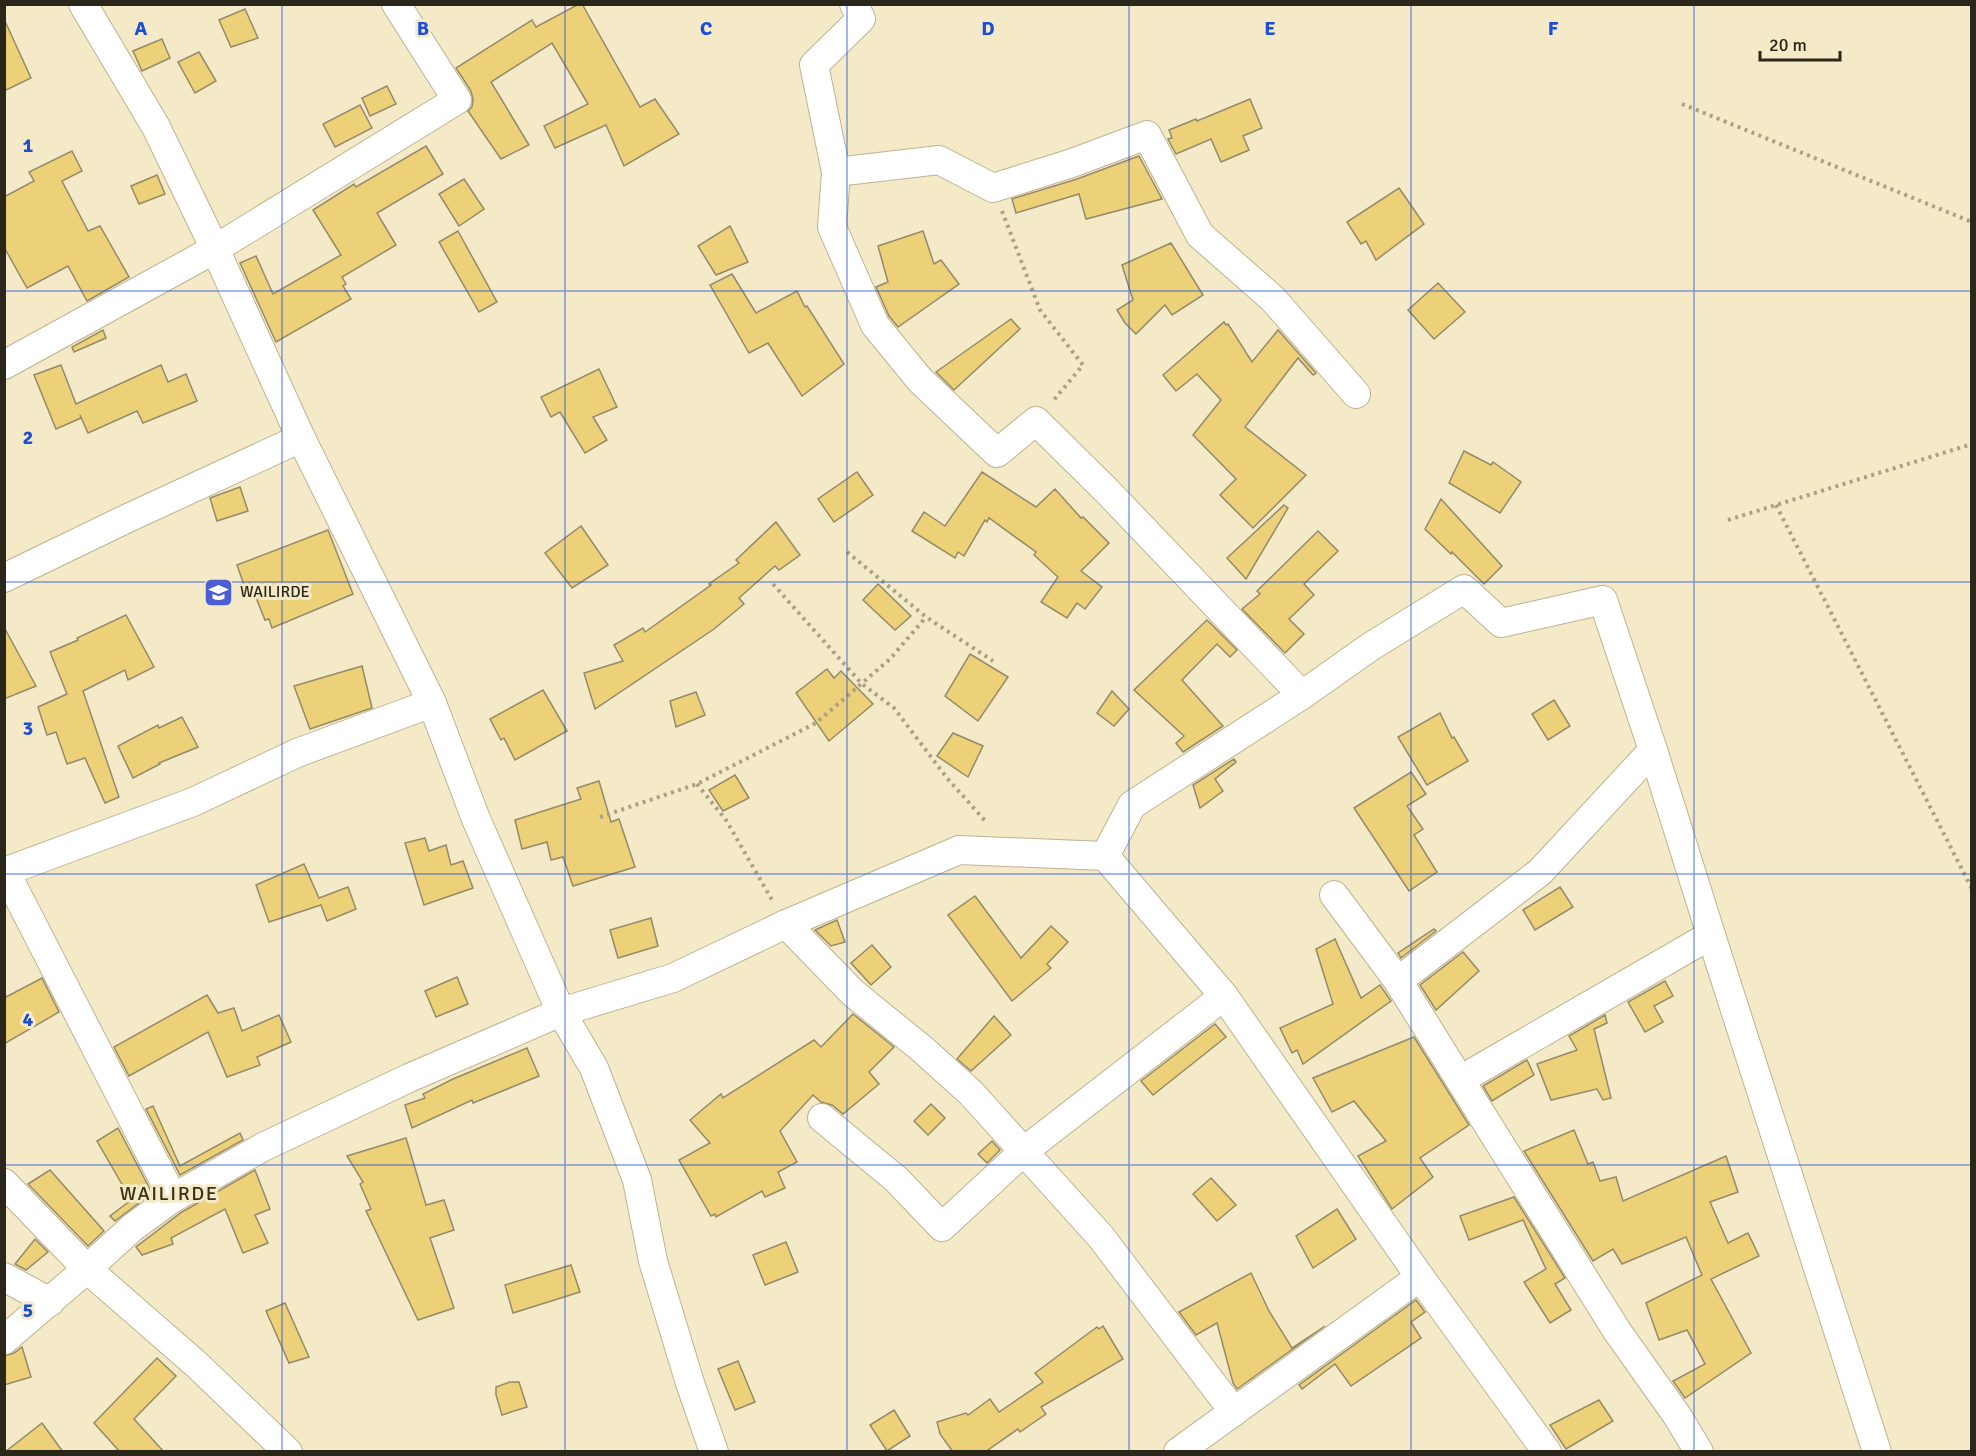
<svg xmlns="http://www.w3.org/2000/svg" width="1976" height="1456" font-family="Signika,sans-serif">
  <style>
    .building { fill: #edd179; stroke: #948a6a; stroke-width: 1.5 }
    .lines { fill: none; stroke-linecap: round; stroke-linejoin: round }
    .minor-casing { stroke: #bdb391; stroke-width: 30 }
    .path { stroke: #a9a086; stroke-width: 4; stroke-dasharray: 3 4.5; stroke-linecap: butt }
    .minor { stroke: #fff; stroke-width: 28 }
    .grid { fill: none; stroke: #1d4ed8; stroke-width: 1.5; stroke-opacity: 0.55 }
    .labels { text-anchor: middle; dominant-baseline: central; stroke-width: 6; stroke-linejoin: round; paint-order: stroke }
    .poi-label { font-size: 16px; fill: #2a2619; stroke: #f5eac7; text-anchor: start }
    .quarter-label { font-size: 20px; letter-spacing: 1.5px; fill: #3a3114; stroke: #f5eac7 }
    .grid-label { font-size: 20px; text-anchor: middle; font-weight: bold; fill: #1d4ed8; stroke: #f5eac7; stroke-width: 6; stroke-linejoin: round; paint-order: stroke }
  </style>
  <rect width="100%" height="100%" fill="#f5eac7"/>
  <g class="building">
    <polygon points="579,4 582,4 640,107 655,99 679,134 624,166 606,125 555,148 544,126 588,104 552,43 491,82 529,145 501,159 468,111 472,107 473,99 471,91 456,68 532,20 536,27"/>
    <polygon points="245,9 258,38 231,47 219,20"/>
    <polygon points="4,19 31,78 4,91"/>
    <polygon points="162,39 170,58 142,71 133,51"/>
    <polygon points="199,52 216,81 195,93 178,62"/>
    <polygon points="387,86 396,104 370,116 362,98"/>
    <polygon points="1250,99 1262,128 1243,136 1249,150 1221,162 1211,139 1176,154 1168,139 1172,138 1169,130 1196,119 1197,121"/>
    <polygon points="360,105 372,128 335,147 323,124"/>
    <polygon points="426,146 443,174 377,213 396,245 342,277 346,284 343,286 351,299 276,342 240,263 256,256 273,294 341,255 313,210 354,184 356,187"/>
    <polygon points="72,151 82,171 62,181 88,231 100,226 129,277 87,301 68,266 27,288 4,247 4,197 34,181 29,172"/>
    <polygon points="1139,156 1162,199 1086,219 1079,194 1016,213 1012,199 1077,179"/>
    <polygon points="157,175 165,194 139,204 131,186"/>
    <polygon points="464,179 484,209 459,226 439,194"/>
    <polygon points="1399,188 1424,224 1376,260 1366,241 1361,244 1347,222"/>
    <polygon points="730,226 748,262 716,275 698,246"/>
    <polygon points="458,231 497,302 479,312 439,242"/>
    <polygon points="923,231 934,264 941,260 959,284 898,327 889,316 876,287 888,282 878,246"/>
    <polygon points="1171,243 1203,295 1172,315 1165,305 1136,334 1125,323 1117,310 1133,300 1122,265"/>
    <polygon points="732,274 756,313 797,291 805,307 807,306 844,364 802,396 768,343 749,353 710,285"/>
    <polygon points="1438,283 1465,312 1434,339 1408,310"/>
    <polygon points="1011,319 1020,329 954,390 936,372"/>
    <polygon points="1224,322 1226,325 1228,324 1252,362 1278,330 1316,373 1313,375 1298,358 1245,427 1306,475 1253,528 1220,495 1236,479 1193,435 1221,400 1197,374 1176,391 1163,375"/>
    <polygon points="103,330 106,338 74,352 72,347"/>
    <polygon points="61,365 76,404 161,365 168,382 186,374 197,401 143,423 137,411 88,433 80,415 81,418 56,429 34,375"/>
    <polygon points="599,369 617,407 593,417 607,440 585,453 560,412 551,417 541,397"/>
    <polygon points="1464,451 1491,465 1493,462 1521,482 1500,513 1449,483"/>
    <polygon points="857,472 873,495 834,522 818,499"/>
    <polygon points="982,472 1036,507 1055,489 1081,518 1083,517 1109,543 1081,571 1102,587 1085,609 1077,603 1067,618 1041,602 1058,577 1034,555 1036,552 989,518 987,522 985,520 964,556 958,552 955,558 912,531 924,512 945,526"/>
    <polygon points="240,487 248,511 217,521 210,498"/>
    <polygon points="1441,499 1502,566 1484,584 1452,552 1451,554 1425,529"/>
    <polygon points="1284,505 1288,508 1246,579 1227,558"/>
    <polygon points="776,522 800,555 779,570 775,566 739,598 744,604 714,629 595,709 584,673 623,661 614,645 643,628 645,632 711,585 709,584 739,563 736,560"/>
    <polygon points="581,526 608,565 572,588 545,553"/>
    <polygon points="328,530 353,594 272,628 269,619 265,620 250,583 244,585 237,565"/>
    <polygon points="1318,531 1338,551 1304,584 1314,595 1289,619 1304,634 1285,653 1242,609 1260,594 1257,591"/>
    <polygon points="878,584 911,616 895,630 863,600"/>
    <polygon points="126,615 154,667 128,680 125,670 83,691 119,797 105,803 85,758 67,764 56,732 47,735 38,707 67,694 50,652 78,640 77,638"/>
    <polygon points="1207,620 1237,650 1230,657 1217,644 1182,680 1223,726 1183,752 1176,743 1184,736 1134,690"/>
    <polygon points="4,627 36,686 4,699"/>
    <polygon points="970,654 1008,677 978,721 945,696"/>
    <polygon points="362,666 372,708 310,729 294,686"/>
    <polygon points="827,669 834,678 841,671 873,704 829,741 796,693"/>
    <polygon points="543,690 567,731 515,760 504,738 501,740 490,719"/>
    <polygon points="1112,691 1129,709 1114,726 1097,713"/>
    <polygon points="696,692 705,715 676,727 670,701"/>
    <polygon points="1554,700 1570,726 1548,740 1532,714"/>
    <polygon points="1440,713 1452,738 1454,737 1468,761 1427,785 1398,737"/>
    <polygon points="182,717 198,747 159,763 160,764 133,778 118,746 158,725 159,728"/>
    <polygon points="953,733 983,746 968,777 937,756"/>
    <polygon points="1234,759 1236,762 1215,779 1223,791 1200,808 1193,785"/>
    <polygon points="1411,772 1426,794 1407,806 1423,829 1414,835 1437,872 1409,891 1354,808"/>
    <polygon points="735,775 749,798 723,811 709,790"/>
    <polygon points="599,781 611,822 619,819 635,867 573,886 563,857 551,860 547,842 522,849 515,820 581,799 577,788"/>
    <polygon points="425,838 429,851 446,845 451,865 463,861 473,888 424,905 405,843"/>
    <polygon points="304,864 319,898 348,887 356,909 327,921 321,905 269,922 256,885"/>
    <polygon points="1560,887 1573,907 1535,930 1523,910"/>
    <polygon points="975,896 1021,958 1051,926 1068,942 1047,964 1051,968 1012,1001 948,915"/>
    <polygon points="651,918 658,946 618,958 610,930"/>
    <polygon points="837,920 845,942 831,946 815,930"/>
    <polygon points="1434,929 1436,931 1401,958 1398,953"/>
    <polygon points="1335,939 1361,998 1380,985 1391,1001 1303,1064 1297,1050 1292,1053 1280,1028 1333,1004 1316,949"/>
    <polygon points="872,945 891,967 871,985 851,963"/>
    <polygon points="1463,952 1479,971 1436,1010 1420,985"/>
    <polygon points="457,977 468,1004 436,1017 425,991"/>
    <polygon points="42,978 59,1012 4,1044 4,998"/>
    <polygon points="1665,981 1673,996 1654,1006 1663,1022 1645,1032 1628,1002"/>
    <polygon points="207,995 218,1013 234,1008 242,1031 279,1015 291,1042 257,1057 260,1065 227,1077 208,1032 129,1076 114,1047"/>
    <polygon points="853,1014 894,1047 869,1072 879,1084 843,1114 832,1105 821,1102 813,1095 780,1131 797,1162 778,1172 785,1188 765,1197 762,1191 716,1217 715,1214 711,1216 679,1160 710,1143 690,1120 721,1094 723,1098 814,1040 821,1047"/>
    <polygon points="1605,1015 1607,1023 1594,1029 1611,1098 1603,1100 1597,1089 1551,1100 1537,1064 1577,1050 1569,1036"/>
    <polygon points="994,1016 1011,1035 971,1071 957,1059"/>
    <polygon points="1215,1024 1226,1037 1153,1095 1141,1081"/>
    <polygon points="1414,1037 1469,1125 1420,1158 1433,1177 1392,1209 1358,1156 1386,1141 1354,1101 1332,1112 1313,1078"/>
    <polygon points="527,1048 539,1076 473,1103 472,1100 412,1128 405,1105 425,1098 423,1094 453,1079"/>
    <polygon points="1527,1060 1534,1075 1492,1101 1483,1086"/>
    <polygon points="931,1104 945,1118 928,1135 914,1121"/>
    <polygon points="153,1106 180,1166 240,1133 243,1140 180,1175 146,1109"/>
    <polygon points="118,1128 152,1193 115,1221 110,1216 131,1200 97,1141"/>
    <polygon points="1574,1130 1588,1164 1593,1162 1600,1181 1616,1177 1623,1201 1726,1156 1738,1192 1710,1202 1728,1243 1748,1233 1759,1256 1711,1279 1751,1353 1685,1398 1673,1381 1705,1364 1687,1330 1659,1340 1646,1303 1702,1275 1686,1237 1622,1264 1613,1249 1593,1261 1524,1151"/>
    <polygon points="406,1138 426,1205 444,1200 454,1230 430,1238 454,1308 418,1320 366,1211 371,1209 360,1184 363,1182 347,1156"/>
    <polygon points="992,1141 1000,1150 987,1163 978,1154"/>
    <polygon points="50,1170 104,1231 88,1246 28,1184"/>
    <polygon points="255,1170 270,1209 255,1215 268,1243 243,1253 225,1209 171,1238 173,1244 142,1255 136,1247 182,1212"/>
    <polygon points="1211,1178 1236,1205 1217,1221 1193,1194"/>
    <polygon points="1514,1197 1565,1278 1555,1284 1571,1310 1550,1323 1524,1282 1546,1269 1523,1220 1469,1240 1460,1216"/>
    <polygon points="1337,1209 1356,1239 1313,1268 1296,1236"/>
    <polygon points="35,1239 48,1252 26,1270 15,1264"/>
    <polygon points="786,1242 798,1272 765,1285 753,1255"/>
    <polygon points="571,1265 580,1292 513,1313 505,1285"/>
    <polygon points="1251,1273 1269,1311 1292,1348 1325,1326 1237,1389 1233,1383 1217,1323 1196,1335 1179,1312"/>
    <polygon points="1416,1300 1425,1312 1411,1322 1421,1338 1351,1386 1335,1364 1302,1389 1299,1385"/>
    <polygon points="285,1303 309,1357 289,1363 266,1311"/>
    <polygon points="1103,1326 1123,1359 1041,1407 1046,1414 1020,1432 1018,1429 985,1452 953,1452 940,1434 937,1422 966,1413 968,1415 990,1399 999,1412 1043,1382 1035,1373 1097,1327 1099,1329"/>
    <polygon points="22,1347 31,1377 4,1385 4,1356 14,1353"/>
    <polygon points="157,1358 176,1376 134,1419 164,1452 120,1452 94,1423"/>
    <polygon points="738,1361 755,1402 735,1410 718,1369"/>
    <polygon points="510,1382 519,1382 527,1407 502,1415 496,1395 496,1387"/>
    <polygon points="1599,1400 1613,1421 1566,1449 1550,1425"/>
    <polygon points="894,1410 910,1436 887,1451 870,1425"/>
    <polygon points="42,1423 63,1452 5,1452"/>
  </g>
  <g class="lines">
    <defs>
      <g id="minor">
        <polyline points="83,4 156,127 215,249 301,438 432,703 476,819 561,1012 594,1068 637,1180 653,1261 690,1383 714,1452"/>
        <polyline points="854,4 861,19 814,65 836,172 939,160 993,188 1072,163 1147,135 1200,235 1273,299 1356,394"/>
        <polyline points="836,172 832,227 875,325 920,380 997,453 1036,421 1107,491 1302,695"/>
        <polyline points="4,365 215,249 457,100 396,4"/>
        <polyline points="4,578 128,518 301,438"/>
        <polyline points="1105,856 1132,805 1302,695 1370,647 1464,589 1501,623 1603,600 1653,750 1711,935 1877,1452"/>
        <polyline points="5,871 173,1198"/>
        <polyline points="4,872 193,802 297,753 432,703"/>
        <polyline points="1334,895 1398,981 1617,1331 1678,1417 1699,1452"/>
        <polyline points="786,924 853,993 921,1048 971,1093 1101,1237 1234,1412"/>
        <polyline points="1398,981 1540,872 1653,750"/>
        <polyline points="1460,1080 1711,935"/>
        <polyline points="822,1118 896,1179 942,1227 1024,1151 1224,996"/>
        <polyline points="4,1183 87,1269 196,1364 288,1452"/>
        <polyline points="4,1277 50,1302"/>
        <polyline points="4,1340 87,1269 133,1227 173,1198 263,1147 409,1078 561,1012 673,978 786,924 959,850 1105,856 1224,996 1420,1277 1547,1452"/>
        <polyline points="1178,1452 1420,1277"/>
      </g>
    </defs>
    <use href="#minor" class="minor-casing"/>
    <g class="path">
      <polyline points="1682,104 1972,222"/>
      <polyline points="1002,211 1040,310 1083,365 1052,402"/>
      <polyline points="1776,505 1972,889"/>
      <polyline points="1728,520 1972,444"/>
      <polyline points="847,552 926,617 993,661"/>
      <polyline points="773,584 862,684 894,708 947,778 987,823"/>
      <polyline points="697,784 726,820 772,900"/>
      <polyline points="600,817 697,784 816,723 890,659 926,617"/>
    </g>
    <use href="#minor" class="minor"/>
  </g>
  <path class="grid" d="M282,4V1452M565,4V1452M847,4V1452M1129,4V1452M1411,4V1452M1694,4V1452M4,291H1972M4,582H1972M4,874H1972M4,1165H1972"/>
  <defs>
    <symbol id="school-square" viewBox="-11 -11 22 22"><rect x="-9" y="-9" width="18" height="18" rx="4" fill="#4d5ed4" stroke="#f5eac7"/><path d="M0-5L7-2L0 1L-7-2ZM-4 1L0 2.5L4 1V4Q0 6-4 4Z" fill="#fff"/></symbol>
  </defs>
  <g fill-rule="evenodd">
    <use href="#school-square" x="202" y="576" width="33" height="33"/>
  </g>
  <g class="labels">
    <g class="poi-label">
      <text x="240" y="592">WAILIRDE</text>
    </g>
    <g class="quarter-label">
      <text x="169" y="1193">WAILIRDE</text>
    </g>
  </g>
  <g class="grid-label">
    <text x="141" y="35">A</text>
    <text x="423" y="35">B</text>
    <text x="706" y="35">C</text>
    <text x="988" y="35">D</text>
    <text x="1270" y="35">E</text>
    <text x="1553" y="35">F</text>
    <text x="28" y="152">1</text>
    <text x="28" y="444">2</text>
    <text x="28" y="735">3</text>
    <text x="28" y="1026">4</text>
    <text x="28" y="1317">5</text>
  </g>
  <rect width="1976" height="1456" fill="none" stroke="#2a2619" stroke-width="12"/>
  <path d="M1760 51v9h80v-9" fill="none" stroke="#2a2619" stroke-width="3"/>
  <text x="1769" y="51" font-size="18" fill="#2a2619" stroke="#f5eac7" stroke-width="4.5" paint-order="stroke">20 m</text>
</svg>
